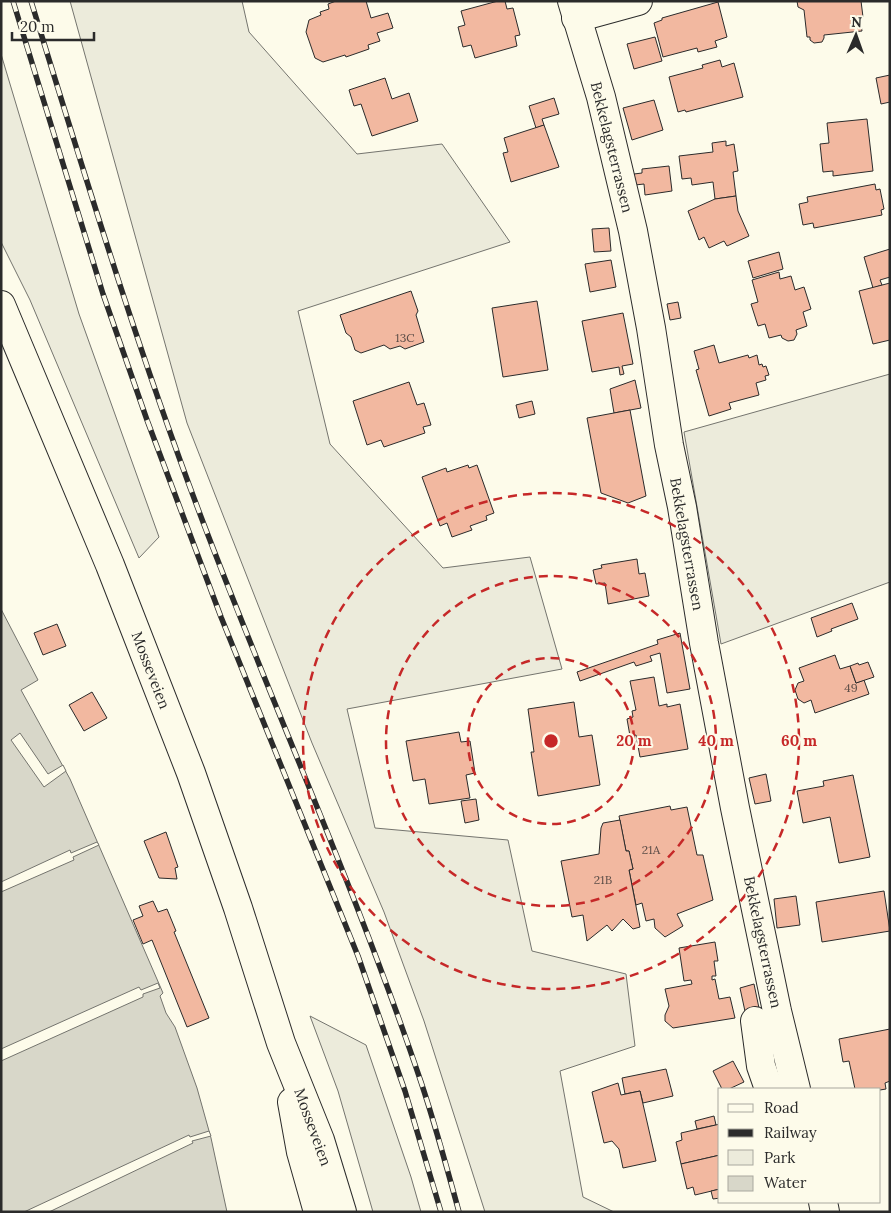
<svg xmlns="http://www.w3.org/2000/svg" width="891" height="1213" font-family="Lora,serif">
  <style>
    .green { fill: #ecebdb; stroke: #74746e }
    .water { fill: #d8d7c9; stroke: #74746e }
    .pier { fill: #fdfbea; stroke: #74746e }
    .building { fill: #f2b8a0; stroke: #2b2b2b }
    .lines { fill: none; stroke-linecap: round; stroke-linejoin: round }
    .minor-casing { stroke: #2b2b2b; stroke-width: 30 }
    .highway-casing { stroke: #2b2b2b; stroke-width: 30 }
    .minor { stroke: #fdfbea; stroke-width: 28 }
    .highway { stroke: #fdfbea; stroke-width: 28 }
    .rail-casing { stroke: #2b2b2b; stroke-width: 5.5 }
    .rail { stroke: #fdfbea; stroke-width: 4; stroke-dasharray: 11; stroke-linecap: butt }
    .ring { fill: none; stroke: #c62828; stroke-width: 2.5; stroke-dasharray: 9 6 }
    .labels { text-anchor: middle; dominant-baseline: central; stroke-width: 4; stroke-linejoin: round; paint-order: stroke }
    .number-label { font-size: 12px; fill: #5d4e48 }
    .street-label { font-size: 15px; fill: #2b2b2b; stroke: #fdfbea }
    .centre { fill: #c62828; stroke: #fdfbea; stroke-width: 2.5 }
    .ring-label { font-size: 15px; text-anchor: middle; font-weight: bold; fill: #c62828; stroke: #fdfbea; stroke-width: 4; stroke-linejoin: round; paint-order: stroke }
  </style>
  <rect width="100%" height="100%" fill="#fdfbea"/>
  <g class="green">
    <polygon points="70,1 242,1 249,32 357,154 442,144 510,242 298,311 330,444 443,568 530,557 562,669 347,709 375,828 508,840 532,951 626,974 635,1046 560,1071 583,1197 614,1212 485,1212 424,1021 384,912 312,743 187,423"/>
    <polygon points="1,54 79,314 159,537 139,558 30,300 1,242"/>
    <polygon points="890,374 890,582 721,644 684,432"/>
    <polygon points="310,1016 366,1045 411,1177 421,1212 373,1212 338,1091"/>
  </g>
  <polygon class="water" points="1,609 38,680 21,690 70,779 163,993 160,996 166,1013 175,1027 197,1088 211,1138 227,1212 1,1212"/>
  <g class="pier">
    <polygon points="20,733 48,774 63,765 66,771 44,787 11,740"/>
    <polygon points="97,842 99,845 73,857 74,860 1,892 1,882 70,850 71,853"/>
    <polygon points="158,983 160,988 143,994 143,997 1,1061 1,1049 139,987 141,990"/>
    <polygon points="209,1131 211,1136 192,1141 193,1143 49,1212 24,1212 189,1135 190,1137"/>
  </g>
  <g class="building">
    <polygon points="336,1 366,1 371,18 388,13 393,28 377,33 380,41 368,45 369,49 346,57 345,55 323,62 315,58 306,32 309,20 321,15 320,12 329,9 328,4"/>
    <polygon points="498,1 505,1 507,9 513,8 520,35 515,36 517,46 475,58 471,45 463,47 458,27 465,25 461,11"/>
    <polygon points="797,1 861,1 863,17 860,18 862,31 824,35 824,38 822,42 814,43 810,40 810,37 807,37 804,10 798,7"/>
    <polygon points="718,2 727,37 715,41 717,47 698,52 697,48 663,57 654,23 662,20 662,18"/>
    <polygon points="655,37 662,61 634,69 627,44"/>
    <polygon points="720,60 722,67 734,63 743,97 686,112 685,110 678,112 669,77 703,68 702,65"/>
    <polygon points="890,75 890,102 881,104 876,78"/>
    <polygon points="385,78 392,99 409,93 418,121 372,136 361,104 354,106 349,90"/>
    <polygon points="554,98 559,114 542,119 544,125 536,128 529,106"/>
    <polygon points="654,100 663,130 632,140 623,108"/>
    <polygon points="867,119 873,171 833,176 833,171 823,172 820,144 829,143 827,123"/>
    <polygon points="544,125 559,167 511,182 503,153 508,152 504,138"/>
    <polygon points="726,141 726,146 734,144 738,171 733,172 736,196 715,199 713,182 692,185 691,178 682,179 679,156 713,152 712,143"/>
    <polygon points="669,166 672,191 645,195 644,184 635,185 634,174 642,173 642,169"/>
    <polygon points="875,184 876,190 880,189 884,209 881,210 882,215 814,228 813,223 803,225 799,204 808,202 807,197"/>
    <polygon points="736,196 738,211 749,236 727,246 724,241 709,248 704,237 699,240 688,211 715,199"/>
    <polygon points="609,228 611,251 594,252 592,229"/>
    <polygon points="890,249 890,277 880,280 882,285 873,288 864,257"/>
    <polygon points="779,252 783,269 753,278 748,261"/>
    <polygon points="611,260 616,287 590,292 585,264"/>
    <polygon points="779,272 780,279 791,276 795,290 804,287 811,309 803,312 807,326 796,330 797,334 794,340 788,341 782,338 781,335 769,338 765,324 758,326 751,304 758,302 752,280"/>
    <polygon points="890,283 890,340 873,344 859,291"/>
    <polygon points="411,291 418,311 416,315 424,342 405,349 400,346 390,349 384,345 361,353 355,350 351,337 346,333 340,315"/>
    <polygon points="537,301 548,370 503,377 492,308"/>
    <polygon points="678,302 681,318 670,320 667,304"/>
    <polygon points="623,313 633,364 622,366 624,374 620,375 619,367 592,372 582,321"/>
    <polygon points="714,345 719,363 748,355 749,358 757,355 759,365 762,364 763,367 766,366 769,375 765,376 766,380 756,383 759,395 729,403 731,409 709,416 696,370 699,369 694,351"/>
    <polygon points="635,380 641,408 614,413 610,389"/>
    <polygon points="409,382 417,405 424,403 431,425 423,427 425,433 384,447 381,440 367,445 353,401"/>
    <polygon points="532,401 535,414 519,418 516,405"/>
    <polygon points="630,410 646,496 628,503 601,493 587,418"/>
    <polygon points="468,465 469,468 477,465 494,513 486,516 487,520 470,526 472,530 452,537 447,523 440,526 422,477 446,468 447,472"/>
    <polygon points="637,559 639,574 645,573 649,596 608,604 605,583 596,584 593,570 602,568 601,565"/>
    <polygon points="852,603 858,619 831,629 832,631 817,637 811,618"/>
    <polygon points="57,624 66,646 43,655 34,633"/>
    <polygon points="680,633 690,689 667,693 660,653 650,656 652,661 636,666 634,662 580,681 577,672 658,644 657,640"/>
    <polygon points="835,655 840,669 850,666 856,683 864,680 869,694 815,713 811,700 804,703 798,699 795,690 798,683 804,681 799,668"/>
    <polygon points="868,662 874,677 856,683 850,666 858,663 859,665"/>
    <polygon points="654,677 659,706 667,704 667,707 680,704 688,749 640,757 636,735 630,736 627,719 633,717 632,711 636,710 630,681"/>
    <polygon points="92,692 107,718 84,731 69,705"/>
    <polygon points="574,702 579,737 592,735 600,785 538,796 531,752 534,752 528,709"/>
    <polygon points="459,732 461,742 470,741 475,773 466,775 470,798 429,804 425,779 413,781 406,741"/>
    <polygon points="766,774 771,801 755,804 749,778"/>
    <polygon points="853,775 870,857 839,863 830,817 803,823 797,791 824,786 823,781"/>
    <polygon points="476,799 479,820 465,823 461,801"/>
    <polygon points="670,806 671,810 687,807 697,855 703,855 713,900 677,914 683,926 665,937 655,928 654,919 646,921 642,903 636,905 629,870 633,869 629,851 626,851 619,816"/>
    <polygon points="620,820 626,851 629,851 633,869 629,870 640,927 633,929 623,919 612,931 607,925 587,941 583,915 572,917 561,861 599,854 601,828 603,823"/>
    <polygon points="166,832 178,867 175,868 177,879 159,878 144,841"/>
    <polygon points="884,891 890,931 822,942 816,902"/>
    <polygon points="796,896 800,925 777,928 774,899"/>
    <polygon points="153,901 158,912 167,909 176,931 174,932 209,1018 187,1027 152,940 143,944 133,920 143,916 139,906"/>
    <polygon points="715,942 718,961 714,961 716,976 712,976 712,980 715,979 719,999 730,997 735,1018 673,1028 665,1021 665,1015 669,1006 665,989 692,984 691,980 684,981 679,948"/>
    <polygon points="754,984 760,1013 746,1016 740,988"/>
    <polygon points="890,1029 890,1081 885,1083 886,1089 880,1090 855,1089 849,1061 843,1062 839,1039"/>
    <polygon points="733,1061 744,1082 729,1089 722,1089 713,1071"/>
    <polygon points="666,1069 673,1096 643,1103 640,1091 625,1094 622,1078"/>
    <polygon points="618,1083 621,1095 640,1091 656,1161 623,1168 619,1149 612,1141 604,1143 592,1092"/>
    <polygon points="714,1116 716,1125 697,1129 695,1121"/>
    <polygon points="720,1124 720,1155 681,1164 676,1142 682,1140 681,1133"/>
    <polygon points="720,1155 720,1189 695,1195 693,1187 687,1189 681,1164"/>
    <polygon points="720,1189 720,1198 713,1199 711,1191"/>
  </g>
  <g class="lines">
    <defs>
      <g id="minor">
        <polyline points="572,1 601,97 633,231 651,328 669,445 682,507 704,643 735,808 777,1011 796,1089"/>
        <polyline points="576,18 638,1"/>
        <polyline points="755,1021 761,1066 769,1089"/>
        <polyline points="823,1202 825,1212"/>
      </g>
      <g id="highway">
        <polyline points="1,305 110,565 191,773 238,908 281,1043 320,1140 342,1212"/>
        <polyline points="292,1102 301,1152 318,1212"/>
      </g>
    </defs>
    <use href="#minor" class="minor-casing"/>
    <use href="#highway" class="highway-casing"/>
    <use href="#minor" class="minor"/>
    <use href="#highway" class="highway"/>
    <defs>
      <g id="rail">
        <polyline points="13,1 103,294 147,420 221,617 358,956 405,1091 441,1212"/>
        <path d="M31,1C85,176 138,351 203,522C274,709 357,892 421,1082C435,1124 447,1168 459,1212"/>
      </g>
    </defs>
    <use href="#rail" class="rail-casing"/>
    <use href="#rail" class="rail"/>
  </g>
  <g class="ring">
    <circle cx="551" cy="741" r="83"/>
    <circle cx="551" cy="741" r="165"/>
    <circle cx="551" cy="741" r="248"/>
  </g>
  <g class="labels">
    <g class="number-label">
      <text x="405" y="337">13C</text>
      <text x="851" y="687">49</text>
      <text x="651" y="849">21A</text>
      <text x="603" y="879">21B</text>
    </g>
    <g class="street-label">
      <text transform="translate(612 147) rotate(76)">Bekkelagsterrassen</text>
      <text transform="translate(687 544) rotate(80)">Bekkelagsterrassen</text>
      <text transform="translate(151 670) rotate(69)">Mosseveien</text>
      <text transform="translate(763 942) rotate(78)">Bekkelagsterrassen</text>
      <text transform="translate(313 1127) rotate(70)">Mosseveien</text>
    </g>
  </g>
  <circle cx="551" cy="741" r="8" class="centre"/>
  <g class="ring-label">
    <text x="634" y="746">20 m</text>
    <text x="716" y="746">40 m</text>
    <text x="799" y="746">60 m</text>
  </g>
  <rect width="891" height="1213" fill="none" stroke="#2b2b2b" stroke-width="5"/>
  <rect x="718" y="1088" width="162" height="115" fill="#fdfbea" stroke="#a9a89e"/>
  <rect x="728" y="1104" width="25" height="8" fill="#fdfbea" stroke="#a9a89e"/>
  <text x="764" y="1113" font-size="15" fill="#2b2b2b">Road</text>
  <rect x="728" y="1129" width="25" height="8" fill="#2b2b2b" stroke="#a9a89e"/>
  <text x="764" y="1138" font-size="15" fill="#2b2b2b">Railway</text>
  <rect x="728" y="1150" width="25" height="15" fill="#ecebdb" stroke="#a9a89e"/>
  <text x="764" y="1163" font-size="15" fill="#2b2b2b">Park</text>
  <rect x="728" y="1176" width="25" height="15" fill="#d8d7c9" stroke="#a9a89e"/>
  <text x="764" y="1188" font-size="15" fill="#2b2b2b">Water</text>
  <g transform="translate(856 35) rotate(2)" stroke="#fdfbea" stroke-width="4" paint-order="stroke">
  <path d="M0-4L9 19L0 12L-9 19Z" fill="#2b2b2b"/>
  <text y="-8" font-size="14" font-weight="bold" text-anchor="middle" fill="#2b2b2b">N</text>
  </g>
  <path d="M12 32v8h82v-8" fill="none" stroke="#2b2b2b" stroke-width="2.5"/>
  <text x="20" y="32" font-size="15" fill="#2b2b2b" stroke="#fdfbea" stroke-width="4" paint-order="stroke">20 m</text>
</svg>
